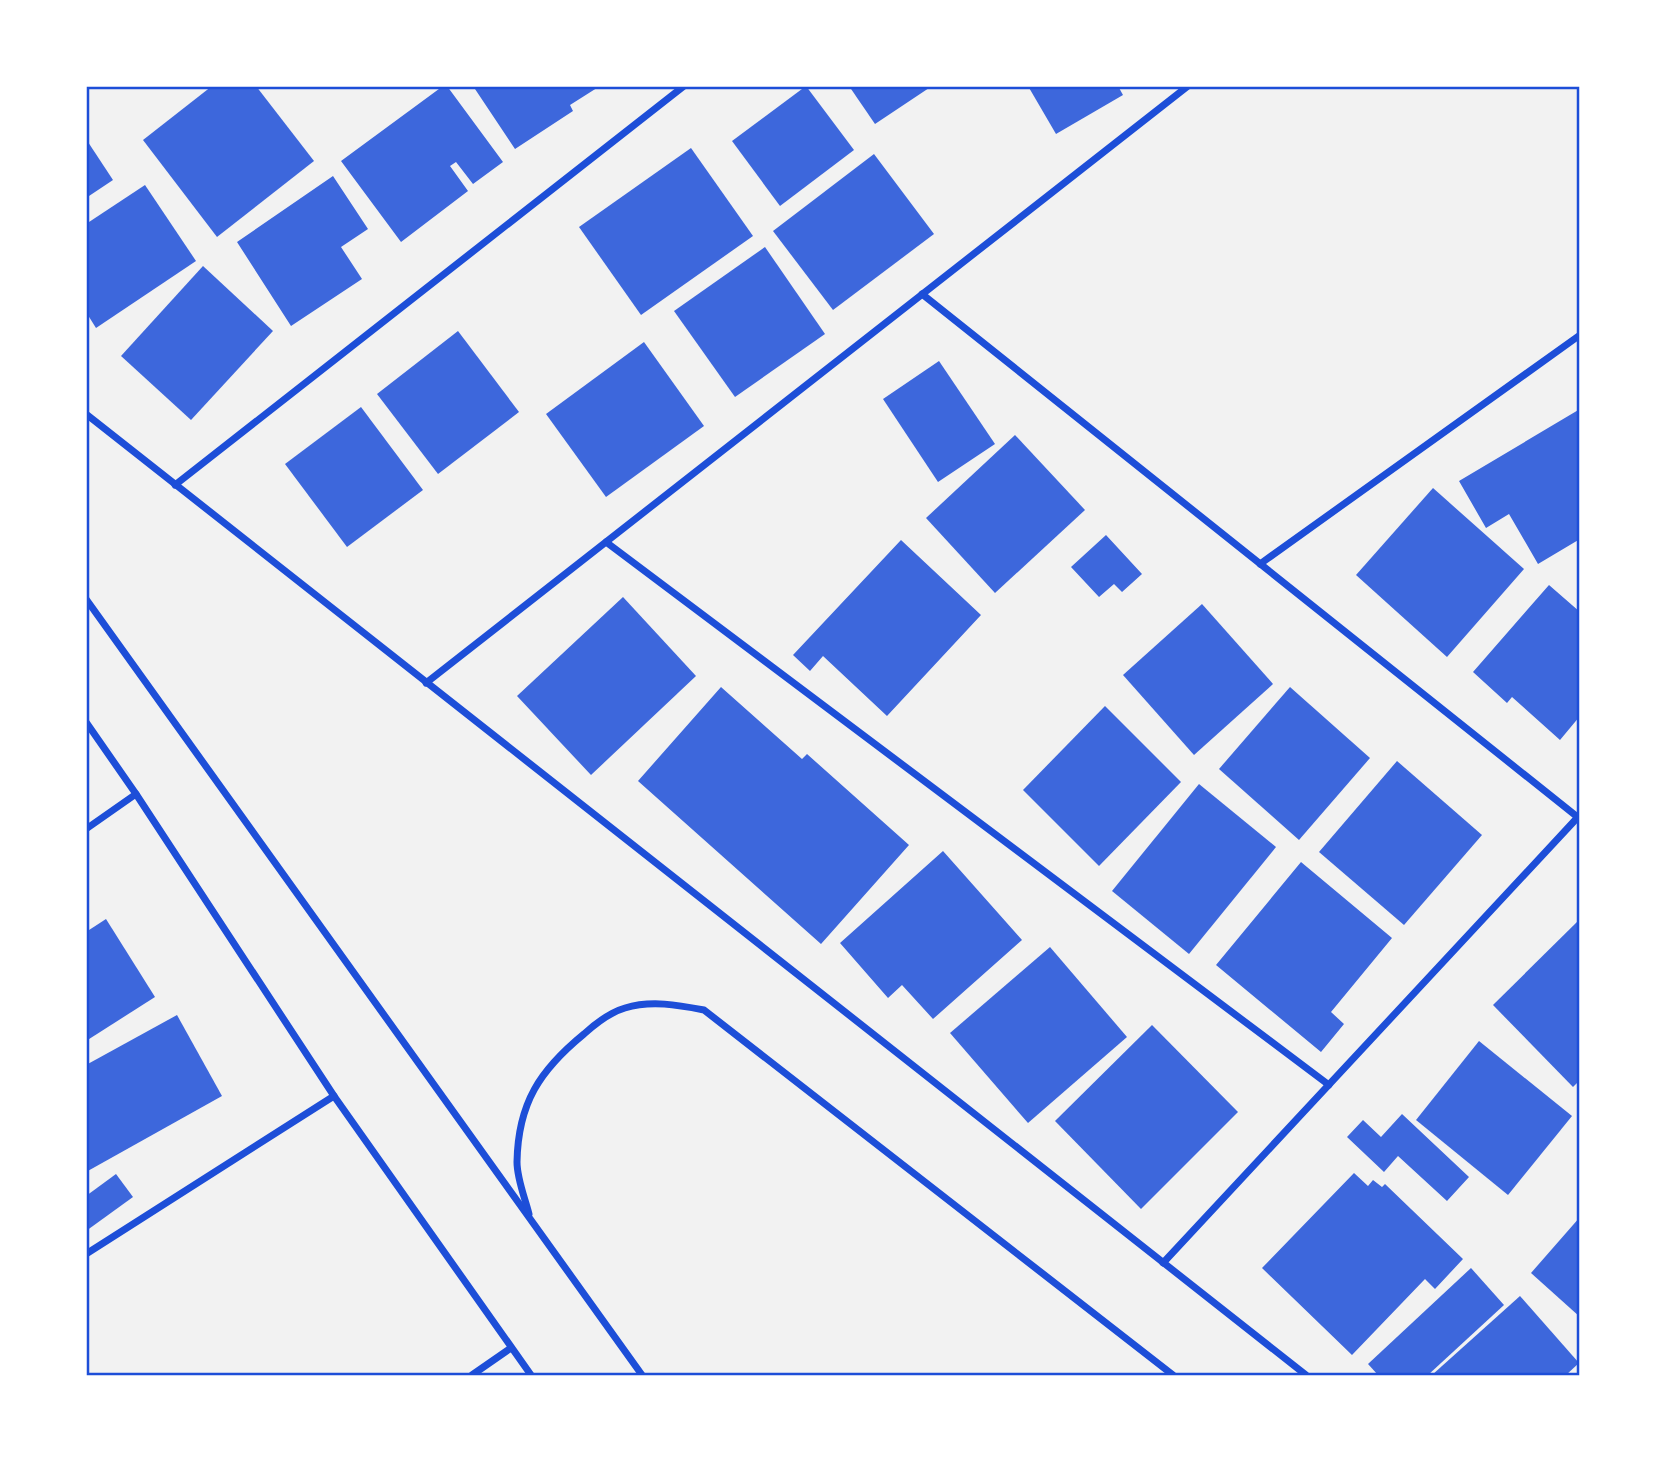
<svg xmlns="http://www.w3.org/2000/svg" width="1666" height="1461" font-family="'Playfair Display',serif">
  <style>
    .building { fill: #3d67dc }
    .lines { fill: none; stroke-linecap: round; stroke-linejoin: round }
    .minor { stroke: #1d4ed8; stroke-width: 7 }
    .neatline { fill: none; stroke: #1d4ed8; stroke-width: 2.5 }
  </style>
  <rect width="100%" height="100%" fill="#f2f2f2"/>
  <g class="building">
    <polygon points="212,86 256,86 314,161 217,237 143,140"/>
    <polygon points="443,86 447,86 503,162 473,184 456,162 450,166 468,191 401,242 341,161"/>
    <polygon points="473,86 600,86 570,105 573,111 515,149"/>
    <polygon points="806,86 854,150 780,206 732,141"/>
    <polygon points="849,86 932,86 875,124"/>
    <polygon points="1028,86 1118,86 1123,95 1056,134"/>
    <polygon points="86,139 113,180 86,198"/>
    <polygon points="691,148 753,236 641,315 579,227"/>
    <polygon points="874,154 934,234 833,310 773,231"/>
    <polygon points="333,176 368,229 341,247 362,279 291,326 237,242"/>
    <polygon points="145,185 196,261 96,328 86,312 86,224"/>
    <polygon points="765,247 825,334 735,397 674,311"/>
    <polygon points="203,266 273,331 191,420 121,356"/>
    <polygon points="458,331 519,412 438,474 377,394"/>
    <polygon points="644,342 704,426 606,497 546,414"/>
    <polygon points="939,361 995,444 938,482 883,399"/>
    <polygon points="361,407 423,490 347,547 285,464"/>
    <polygon points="1580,409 1580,539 1538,564 1509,514 1486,528 1459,481"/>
    <polygon points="1015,435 1085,510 995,593 926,518"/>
    <polygon points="1433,488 1524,569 1447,657 1356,575"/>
    <polygon points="1106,535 1142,574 1122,592 1114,584 1099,597 1071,567"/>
    <polygon points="901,540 981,615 887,716 823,656 810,671 793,655"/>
    <polygon points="1549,585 1580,612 1580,716 1560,740 1512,697 1507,703 1473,672"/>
    <polygon points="623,597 696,676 591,775 517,696"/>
    <polygon points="1202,604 1273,684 1194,755 1123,675"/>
    <polygon points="721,687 802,759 807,754 909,845 821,944 638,781"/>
    <polygon points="1290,687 1370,758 1299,840 1219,769"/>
    <polygon points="1105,706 1181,782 1099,866 1023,790"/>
    <polygon points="1397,761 1482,835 1404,925 1319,852"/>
    <polygon points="1199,784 1276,847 1189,954 1112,891"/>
    <polygon points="943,851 1022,940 933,1019 902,985 888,998 840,943"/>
    <polygon points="1301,862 1392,938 1331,1012 1344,1024 1321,1052 1216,965"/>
    <polygon points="106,919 155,997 86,1041 86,932"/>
    <polygon points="1580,919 1580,1080 1573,1087 1493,1005"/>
    <polygon points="1050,947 1127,1037 1028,1123 950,1033"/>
    <polygon points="177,1015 222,1096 86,1172 86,1065"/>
    <polygon points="1152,1025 1238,1112 1141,1209 1055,1121"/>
    <polygon points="1479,1041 1572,1116 1508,1195 1416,1120"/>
    <polygon points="1402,1114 1469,1177 1447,1201 1398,1156 1384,1172 1347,1137 1363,1120 1381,1137"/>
    <polygon points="1354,1173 1368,1186 1373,1180 1382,1187 1385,1184 1463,1259 1435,1289 1425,1279 1352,1355 1262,1268"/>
    <polygon points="116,1174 133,1197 86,1231 86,1196"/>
    <polygon points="1580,1217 1580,1317 1531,1273"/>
    <polygon points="1471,1268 1504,1305 1428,1375 1378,1375 1368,1364"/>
    <polygon points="1520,1296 1579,1363 1566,1375 1432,1375"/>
  </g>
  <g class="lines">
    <g class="minor">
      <polyline points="922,294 1580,819"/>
      <polyline points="86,414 1306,1375"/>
      <polyline points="175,485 684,86"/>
      <polyline points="606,542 1329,1085"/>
      <polyline points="1260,564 1580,335"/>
      <polyline points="86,599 642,1375"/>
      <polyline points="426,683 1188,86"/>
      <polyline points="86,722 136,794 334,1096 531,1375"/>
      <polyline points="86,829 136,794"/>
      <path d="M529,1214C525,1198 517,1179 517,1162C518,1103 540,1070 584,1034C595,1024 611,1012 625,1008C651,1000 678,1005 704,1010L1173,1375"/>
      <polyline points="86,1254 334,1096"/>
      <polyline points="1163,1263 1578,817"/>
      <polyline points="472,1375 511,1348"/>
    </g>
  </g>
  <rect width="1666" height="1461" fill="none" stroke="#ffffff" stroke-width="175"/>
  <rect x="88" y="88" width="1490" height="1286" class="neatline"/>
</svg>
